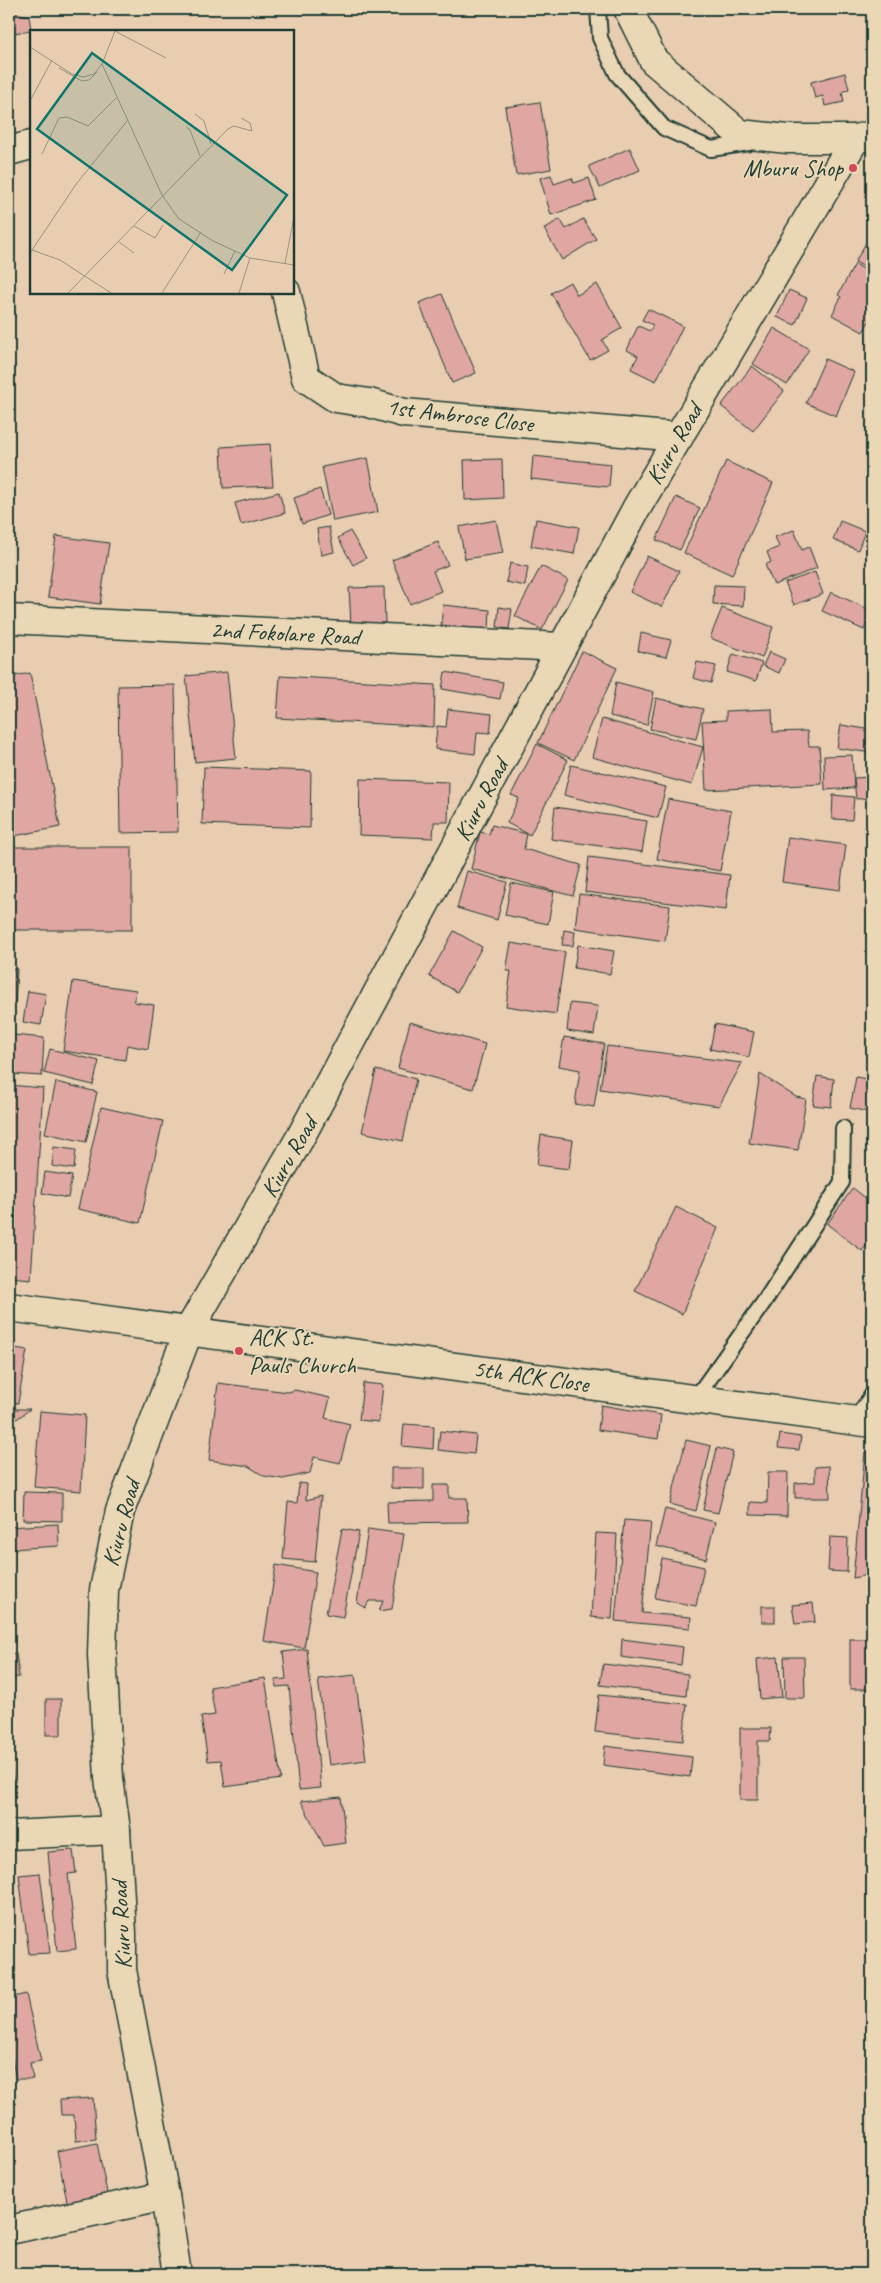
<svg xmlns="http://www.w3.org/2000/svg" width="881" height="2283" font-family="Caveat,sans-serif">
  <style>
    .building { fill: #e0a6a2; stroke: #1f3d34 }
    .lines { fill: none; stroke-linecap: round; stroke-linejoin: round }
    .service-casing { stroke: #1f3d34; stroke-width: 18 }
    .minor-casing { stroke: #1f3d34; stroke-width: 31 }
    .tertiary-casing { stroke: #1f3d34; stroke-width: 31 }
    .secondary-casing { stroke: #1f3d34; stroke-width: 31 }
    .service { stroke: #ead7b5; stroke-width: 14 }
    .minor { stroke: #ead7b5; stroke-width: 28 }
    .tertiary { stroke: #ead7b5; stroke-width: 28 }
    .secondary { stroke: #ead7b5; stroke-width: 28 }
    .poi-dot { fill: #d1495b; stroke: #ead7b5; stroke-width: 2 }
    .labels { text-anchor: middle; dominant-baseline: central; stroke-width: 4; stroke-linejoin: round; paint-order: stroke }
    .poi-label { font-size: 24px; fill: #1f3d34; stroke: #ead7b5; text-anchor: end }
    .street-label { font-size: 24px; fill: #1f3d34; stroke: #ead7b5 }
    .inset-road { fill: none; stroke: #98937f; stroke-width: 1 }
    .view { fill: #0f766e; fill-opacity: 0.15; stroke: #0f766e; stroke-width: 2.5 }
    .inset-edge { fill: none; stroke: #1f3d34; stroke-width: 2.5 }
  </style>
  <rect width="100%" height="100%" fill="#e8cdb1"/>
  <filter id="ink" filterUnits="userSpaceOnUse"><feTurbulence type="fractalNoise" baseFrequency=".02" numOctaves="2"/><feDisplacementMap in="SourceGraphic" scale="10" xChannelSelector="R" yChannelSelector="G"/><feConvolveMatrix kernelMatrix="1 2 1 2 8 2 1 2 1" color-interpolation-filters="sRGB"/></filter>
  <g filter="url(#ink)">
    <g class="building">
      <polygon points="9,12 29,16 31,30 9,34"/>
      <polygon points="845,73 849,89 842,92 844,102 825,106 823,96 815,98 811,82"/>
      <polygon points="540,102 551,169 516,175 505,107"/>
      <polygon points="630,148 640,170 600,188 589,166"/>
      <polygon points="551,175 554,184 572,178 574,183 589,178 596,200 551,215 540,178"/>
      <polygon points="560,219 566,229 583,219 596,239 562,260 544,229"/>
      <polygon points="871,234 872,235 872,271 855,262"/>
      <polygon points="855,264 872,274 872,316 863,332 832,315 841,297 838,295"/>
      <polygon points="570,282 577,295 597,284 622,328 602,340 608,350 590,360 551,293"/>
      <polygon points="789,290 807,298 795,325 777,317"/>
      <polygon points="442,294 476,373 452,383 419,303"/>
      <polygon points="648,309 683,326 656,381 631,369 638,356 627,350 638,326 650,331 653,325 642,320"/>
      <polygon points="774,328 809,349 787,385 753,364"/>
      <polygon points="825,359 854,372 836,416 806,403"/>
      <polygon points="752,366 784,391 753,431 721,406"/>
      <polygon points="270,444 273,486 223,488 221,447"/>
      <polygon points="533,456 611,464 609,487 531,479"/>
      <polygon points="368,458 378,512 333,521 322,467"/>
      <polygon points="502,459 503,498 465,500 464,460"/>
      <polygon points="726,461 773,483 732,575 684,553"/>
      <polygon points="320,489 328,515 302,524 294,498"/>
      <polygon points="279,492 285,513 241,525 235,503"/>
      <polygon points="676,497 700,508 680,550 656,540"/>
      <polygon points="536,519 579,527 574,554 531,546"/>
      <polygon points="496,520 503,553 465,559 459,527"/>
      <polygon points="840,521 865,531 858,550 833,540"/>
      <polygon points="329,527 334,552 321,555 317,529"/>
      <polygon points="794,530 802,550 809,547 817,568 774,585 765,565 771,562 767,552 779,547 775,537"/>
      <polygon points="350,531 366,558 353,565 338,538"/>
      <polygon points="56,536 109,543 100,604 48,597"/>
      <polygon points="438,542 448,565 433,571 441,591 410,604 392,560"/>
      <polygon points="647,556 679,571 662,607 630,592"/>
      <polygon points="510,563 528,567 525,586 506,582"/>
      <polygon points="541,566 568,580 542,630 515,616"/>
      <polygon points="815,572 823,594 794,605 785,583"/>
      <polygon points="714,585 744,586 743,606 713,604"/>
      <polygon points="384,587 385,623 351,625 349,588"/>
      <polygon points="831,592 872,611 864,630 822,611"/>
      <polygon points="443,605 490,610 489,630 441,625"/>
      <polygon points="499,607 512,609 509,629 497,627"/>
      <polygon points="722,608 773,627 762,658 710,638"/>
      <polygon points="641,633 671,640 666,657 638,651"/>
      <polygon points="582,651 617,668 574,760 538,743"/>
      <polygon points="769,652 785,659 779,673 763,666"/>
      <polygon points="733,654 762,663 756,681 727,672"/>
      <polygon points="697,662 716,666 711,683 693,678"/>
      <polygon points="227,672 236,758 195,762 186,676"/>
      <polygon points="445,672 503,682 500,699 442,689"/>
      <polygon points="30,673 60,827 9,837 9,677"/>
      <polygon points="280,676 435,685 434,727 277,718"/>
      <polygon points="616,682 654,692 647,725 610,716"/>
      <polygon points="175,685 178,832 120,833 118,686"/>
      <polygon points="656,698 703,709 696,739 650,729"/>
      <polygon points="448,709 492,714 490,733 477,732 475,754 435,749 437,726 446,727"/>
      <polygon points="772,709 773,732 807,731 809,746 819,746 822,784 706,790 702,721 726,720 726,711"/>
      <polygon points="602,719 703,747 692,785 592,757"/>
      <polygon points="841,725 872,730 872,753 837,748"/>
      <polygon points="537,744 568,760 530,835 507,823 519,798 511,795"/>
      <polygon points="852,755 854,788 825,790 824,756"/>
      <polygon points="571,765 666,787 658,818 564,795"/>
      <polygon points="204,767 311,771 310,828 202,824"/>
      <polygon points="872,777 872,798 856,799 854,778"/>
      <polygon points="360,779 449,782 448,822 434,822 433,838 359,835"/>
      <polygon points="833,795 854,797 852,820 832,819"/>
      <polygon points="668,799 731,811 720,871 657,859"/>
      <polygon points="555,807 647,821 642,852 551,839"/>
      <polygon points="492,825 527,834 524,849 581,865 573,896 471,869 480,832 489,834"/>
      <polygon points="788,837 846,845 840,890 782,882"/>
      <rect x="9" y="847" width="123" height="83"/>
      <polygon points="589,857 730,875 726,910 585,892"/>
      <polygon points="467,871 507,882 497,920 457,908"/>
      <polygon points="511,883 554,892 548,924 505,915"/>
      <polygon points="579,894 670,906 665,941 575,928"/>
      <polygon points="564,930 575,932 573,946 562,945"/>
      <polygon points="454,931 482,947 457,992 429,976"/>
      <polygon points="511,943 565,952 556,1014 506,1006 511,971 506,971"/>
      <polygon points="578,945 614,951 610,974 574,968"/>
      <polygon points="9,969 17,969 15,1005 9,1004"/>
      <polygon points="73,981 136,990 134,1002 154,1005 148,1049 127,1045 125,1060 63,1051"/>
      <polygon points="28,991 46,994 41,1025 23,1022"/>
      <polygon points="570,1003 598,1006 594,1035 567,1031"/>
      <polygon points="410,1022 485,1044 473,1089 398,1068"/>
      <polygon points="9,1024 13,1024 13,1035 44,1038 42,1076 9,1074"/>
      <polygon points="715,1024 754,1032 749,1057 710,1049"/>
      <polygon points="564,1037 604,1044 594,1107 575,1104 580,1070 559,1066"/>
      <polygon points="607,1046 742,1063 719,1106 600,1089"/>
      <polygon points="50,1049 99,1061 93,1085 44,1073"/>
      <polygon points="376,1070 416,1079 403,1141 362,1132"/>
      <polygon points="760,1074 796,1097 806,1099 798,1150 749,1143"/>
      <polygon points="817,1076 834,1079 831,1107 813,1105"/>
      <polygon points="856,1077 872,1080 872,1113 850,1108"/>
      <polygon points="56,1082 97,1092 86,1142 45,1133"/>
      <polygon points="9,1085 43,1088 31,1279 9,1277"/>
      <polygon points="101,1107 163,1121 140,1223 78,1209"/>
      <polygon points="541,1135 573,1140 569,1169 537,1165"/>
      <polygon points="54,1147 76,1150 74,1169 52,1166"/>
      <polygon points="45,1172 72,1176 68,1198 42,1193"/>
      <polygon points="853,1188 872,1203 872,1238 862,1251 827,1224"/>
      <polygon points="676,1207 718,1228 682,1314 635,1291"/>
      <polygon points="9,1347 27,1350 18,1403 9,1402"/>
      <polygon points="218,1383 288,1392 295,1390 330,1398 325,1418 350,1424 340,1463 314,1457 310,1473 283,1479 264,1476 248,1466 209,1460"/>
      <polygon points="363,1383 383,1385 379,1422 359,1420"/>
      <polygon points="601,1405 661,1415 658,1439 598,1430"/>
      <polygon points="9,1409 30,1409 9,1425"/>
      <polygon points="40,1411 85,1415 81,1491 34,1487"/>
      <polygon points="404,1424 434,1426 433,1449 402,1446"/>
      <polygon points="440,1431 476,1435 474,1454 438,1450"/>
      <polygon points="780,1434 801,1437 799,1450 778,1448"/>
      <polygon points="686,1440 711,1446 696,1511 670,1504"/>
      <polygon points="717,1448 733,1452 718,1513 703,1510"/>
      <polygon points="865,1452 872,1453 872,1574 853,1578"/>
      <polygon points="829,1466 830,1498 795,1498 795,1483 815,1482 815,1467"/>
      <polygon points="391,1468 424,1468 424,1489 391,1488"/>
      <polygon points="768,1472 788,1472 787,1516 750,1515 750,1502 767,1503"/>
      <polygon points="299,1483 307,1484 306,1500 321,1496 315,1562 283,1559 288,1502 297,1503"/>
      <polygon points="433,1485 449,1485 449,1498 467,1498 468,1522 388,1523 387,1502 433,1501"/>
      <polygon points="24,1492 62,1493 62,1521 23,1520"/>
      <polygon points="665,1509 715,1522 706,1559 656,1546"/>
      <polygon points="624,1520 651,1522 642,1613 691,1617 690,1628 615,1621"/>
      <polygon points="58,1524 59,1546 11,1549 9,1527"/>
      <polygon points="342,1529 359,1532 343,1617 326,1614"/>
      <polygon points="368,1529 404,1534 392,1609 379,1611 383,1601 369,1601 365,1608 357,1603"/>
      <polygon points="596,1533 617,1534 612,1619 591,1617"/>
      <polygon points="830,1537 848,1538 847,1572 828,1571"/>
      <polygon points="662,1558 704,1567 696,1606 655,1598"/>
      <polygon points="276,1565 316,1572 304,1648 264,1641"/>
      <polygon points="813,1603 815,1622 795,1624 792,1605"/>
      <rect x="762" y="1606" width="13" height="16"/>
      <polygon points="622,1639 683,1647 681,1665 621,1657"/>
      <rect x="850" y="1639" width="22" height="50"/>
      <polygon points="307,1649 321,1788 299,1790 289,1686 276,1687 275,1680 286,1679 283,1652"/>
      <polygon points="16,1653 19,1677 9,1678 9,1654"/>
      <polygon points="778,1657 782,1697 760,1699 757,1659"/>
      <polygon points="784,1657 804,1657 805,1698 785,1698"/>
      <polygon points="603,1664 688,1674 686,1696 600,1685"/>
      <polygon points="355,1675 366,1760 329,1765 318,1679"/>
      <polygon points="265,1678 281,1779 225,1787 221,1760 208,1761 201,1717 215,1715 210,1687"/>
      <polygon points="599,1695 687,1704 683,1741 595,1732"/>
      <rect x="46" y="1699" width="15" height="36"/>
      <polygon points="740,1728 771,1728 770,1741 758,1741 758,1800 740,1800"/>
      <polygon points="605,1746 692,1757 690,1777 603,1765"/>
      <polygon points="9,1761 11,1761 15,1794 9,1795"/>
      <polygon points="341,1797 346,1843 324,1846 301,1801"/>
      <polygon points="73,1850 76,1873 68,1874 76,1949 57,1951 48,1852"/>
      <polygon points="40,1873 50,1953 29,1954 19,1875"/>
      <polygon points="26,1994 41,2061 30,2063 33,2079 16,2079 9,2044 9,1998"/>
      <polygon points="93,2098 96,2139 76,2141 74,2115 61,2115 60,2100"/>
      <polygon points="97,2143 109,2203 69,2211 57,2151"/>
    </g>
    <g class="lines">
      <defs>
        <g id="service">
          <polyline points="598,9 600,38 617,74 664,128 711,149 749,143"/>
          <polyline points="695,1399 766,1299 842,1182 843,1128"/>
          <polyline points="855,1420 872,1395"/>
        </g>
        <g id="minor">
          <polyline points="9,151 31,145"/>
          <polyline points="286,292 306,378 336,398 369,403 404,413 679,437"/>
          <polyline points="9,619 561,647"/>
          <polyline points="9,1307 872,1423"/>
          <polyline points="9,1835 116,1830"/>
          <polyline points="9,2230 165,2196"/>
        </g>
        <polyline id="tertiary" points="177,2274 165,2196 122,1970 122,1933 116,1830 109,1778 102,1655 104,1590 120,1511 189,1330 300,1138 636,509 855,139"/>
        <polyline id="secondary" points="628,9 654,61 740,134 788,139 855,139 872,135"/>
      </defs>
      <use href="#service" class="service-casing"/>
      <use href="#minor" class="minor-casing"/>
      <use href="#tertiary" class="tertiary-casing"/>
      <use href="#secondary" class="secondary-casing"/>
      <use href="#service" class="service"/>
      <use href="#minor" class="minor"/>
      <use href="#tertiary" class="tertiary"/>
      <use href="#secondary" class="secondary"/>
    </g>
  </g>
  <g class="poi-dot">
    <circle cx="853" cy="168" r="5"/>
    <circle cx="239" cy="1351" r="5"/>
  </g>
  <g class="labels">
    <g class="poi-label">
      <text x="843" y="168">Mburu Shop</text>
      <text x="249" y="1337" text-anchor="start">ACK St.<tspan x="249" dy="28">Pauls Church</tspan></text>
    </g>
    <g class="street-label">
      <text transform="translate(460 415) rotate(7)">1st Ambrose Close</text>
      <text transform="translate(674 444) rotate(-60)">Kiuru Road</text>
      <text transform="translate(285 633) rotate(3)">2nd Fokolare Road</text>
      <text transform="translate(481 800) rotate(-62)">Kiuru Road</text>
      <text transform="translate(289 1157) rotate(-60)">Kiuru Road</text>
      <text transform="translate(531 1376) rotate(8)">5th ACK Close</text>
      <text transform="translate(121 1523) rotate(-75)">Kiuru Road</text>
      <text transform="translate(121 1925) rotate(-93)">Kiuru Road</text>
    </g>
  </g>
  <g transform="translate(30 30)">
    <rect width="264" height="264" fill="#e8cdb1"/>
    <path class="inset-road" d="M85,1L136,28M0,17L42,44L53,47L64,44L72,34L85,1M72,34L132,165L149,189L183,211L220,228L264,235M29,38L52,51L59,50L67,42M0,71L22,30M165,84L174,91L181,114M156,97L160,100L170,126M12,124L29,88L37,87L58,96L86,68M104,196L125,208L133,195M89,212L104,223M2,220L30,230L81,263M0,223L47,153L97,91M255,233L264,187M194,244L205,221M38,263L198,99L204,96L222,101L220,93L211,88M132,263L171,202M209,263L220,228"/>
    <path class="view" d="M62,23L257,165L202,240L7,99Z"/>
    <rect width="264" height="264" class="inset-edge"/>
  </g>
  <rect width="881" height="2283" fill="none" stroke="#ead7b5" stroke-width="30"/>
  <rect x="15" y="15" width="851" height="2253" fill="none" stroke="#1f3d34" stroke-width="2" filter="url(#ink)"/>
</svg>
